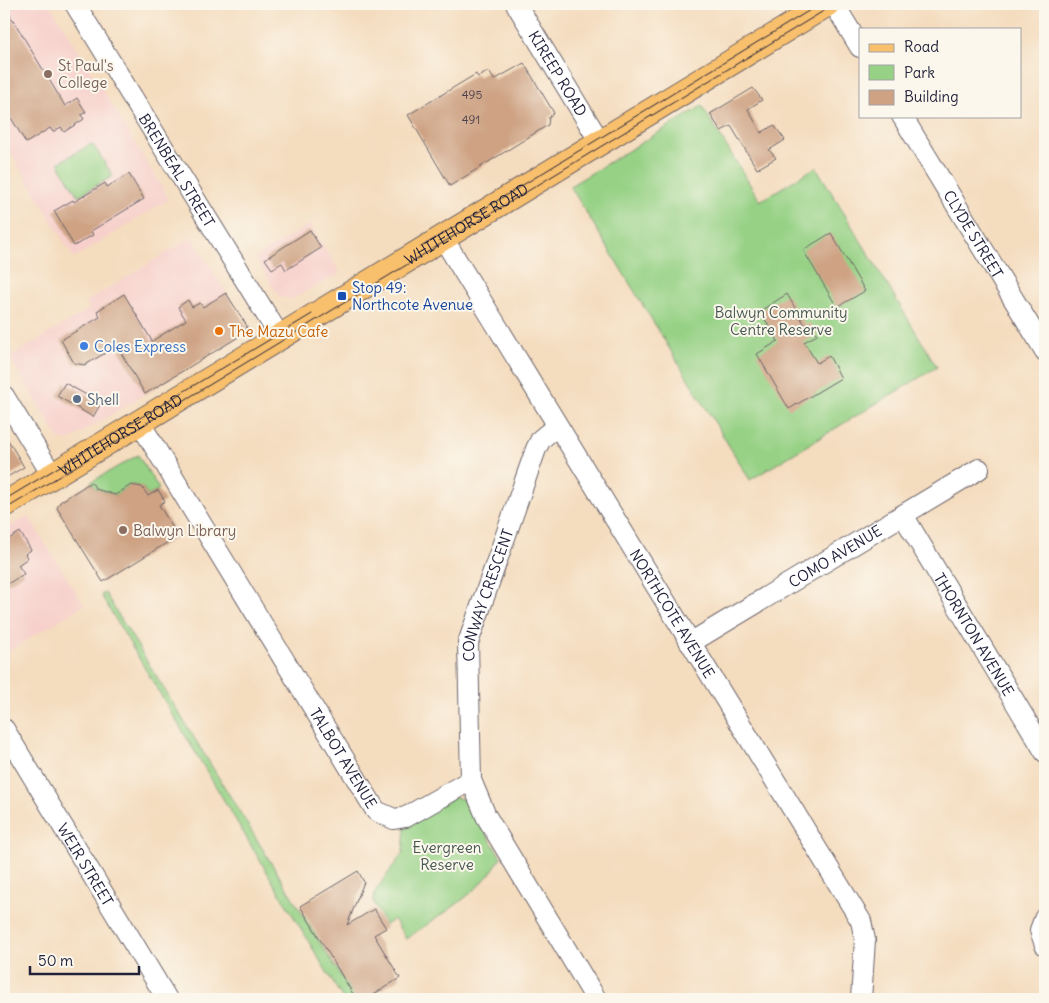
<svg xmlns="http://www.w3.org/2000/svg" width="1049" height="1003" font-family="Delius,sans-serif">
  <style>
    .built { fill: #f7d0cb }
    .green { fill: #96d185; stroke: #5c7a60 }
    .building { fill: #cea283 }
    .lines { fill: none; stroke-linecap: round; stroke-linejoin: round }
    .minor-casing { stroke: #6c6369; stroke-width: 22 }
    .major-casing { stroke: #6c6369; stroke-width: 27 }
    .minor { stroke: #fff; stroke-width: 20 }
    .major { stroke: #f8bf6c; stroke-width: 25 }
    .tram { stroke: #22223b; stroke-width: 1 }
    .education-dot { fill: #8d6e63; stroke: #fbf7ec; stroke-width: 2 }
    .transit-dot { fill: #1a4fb4; stroke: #fbf7ec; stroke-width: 2 }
    .food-dot { fill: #e8710a; stroke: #fbf7ec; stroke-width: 2 }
    .shop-dot { fill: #3f7fe0; stroke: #fbf7ec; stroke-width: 2 }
    .service-dot { fill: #5c6f8a; stroke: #fbf7ec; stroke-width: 2 }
    .labels { text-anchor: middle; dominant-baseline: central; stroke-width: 4; stroke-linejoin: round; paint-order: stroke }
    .number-label { font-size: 12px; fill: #4d424d }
    .education-label { font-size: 15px; fill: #785e54; stroke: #fbf7ec; text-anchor: start }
    .street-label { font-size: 15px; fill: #22223b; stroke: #fbf7ec }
    .transit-label { font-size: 15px; fill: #164399; stroke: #fbf7ec; text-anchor: start }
    .park-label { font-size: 15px; fill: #455751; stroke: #fbf7ec }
    .food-label { font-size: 15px; fill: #c56008; stroke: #fbf7ec; text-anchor: start }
    .shop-label { font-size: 15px; fill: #366cbe; stroke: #fbf7ec; text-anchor: start }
    .service-label { font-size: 15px; fill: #4e5e75; stroke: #fbf7ec; text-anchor: start }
  </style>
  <rect width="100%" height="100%" fill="#fbf7ec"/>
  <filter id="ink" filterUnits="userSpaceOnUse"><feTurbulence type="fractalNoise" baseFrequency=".02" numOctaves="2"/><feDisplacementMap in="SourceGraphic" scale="10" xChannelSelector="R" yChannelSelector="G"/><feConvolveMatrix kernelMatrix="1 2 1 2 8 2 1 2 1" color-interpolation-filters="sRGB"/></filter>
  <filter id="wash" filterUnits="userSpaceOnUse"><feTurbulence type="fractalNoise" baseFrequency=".0096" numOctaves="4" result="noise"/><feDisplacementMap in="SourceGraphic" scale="20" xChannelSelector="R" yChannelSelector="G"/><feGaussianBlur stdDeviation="1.12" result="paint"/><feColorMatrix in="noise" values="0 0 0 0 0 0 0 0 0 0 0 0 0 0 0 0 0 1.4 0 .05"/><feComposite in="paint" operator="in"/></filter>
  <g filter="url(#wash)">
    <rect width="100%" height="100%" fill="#f4dcbe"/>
    <g class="built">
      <polygon points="8,4 50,4 169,199 74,258 4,141 4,6"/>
      <polygon points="310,224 340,273 290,300 279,296 255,258"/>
      <polygon points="192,237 247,326 245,333 68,441 59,439 9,357 90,309 86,302"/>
      <polygon points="28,516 84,605 4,654 4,530"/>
    </g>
    <g class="green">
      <polygon points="702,106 760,201 816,167 937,367 750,480 570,186"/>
      <polygon points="91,144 94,146 113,176 78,196 58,163"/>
      <polygon points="138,455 159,489 148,496 142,487 131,485 115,495 96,489 91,482"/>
      <polygon points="105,593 355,999 343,999 101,595"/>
      <path d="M455,797L465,800L501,857C481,894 439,915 406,939L394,919L385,925L373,901L376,890L403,853L405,826Z"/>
    </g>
    <g id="blocks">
      <g class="building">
        <polygon points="4,5 65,106 77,98 86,112 81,115 84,119 64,132 61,127 53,132 50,128 26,143 4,106"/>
        <polygon points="524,63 554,113 549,117 548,125 450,186 408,115 476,74 478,77 489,71 494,80"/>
        <polygon points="753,88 762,100 748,109 761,133 774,125 785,140 769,150 776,158 757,169 731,126 721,131 710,114"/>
        <polygon points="129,174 144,199 91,231 93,235 74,246 54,211 73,200 74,202 105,183 107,187"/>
        <polygon points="310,230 321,248 286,270 282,263 272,269 265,259"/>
        <polygon points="831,233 865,291 837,307 803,250"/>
        <polygon points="226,293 247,326 245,333 145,394 117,346 85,365 74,363 61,340 100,317 97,311 124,294 152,341 186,320 178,307 188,300 192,307 200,303 203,307"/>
        <polygon points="787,294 805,325 810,323 817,335 804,342 817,363 829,356 841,378 789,409 757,354 778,341 760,311"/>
        <polygon points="65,383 101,403 93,417 57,396"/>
        <polygon points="4,433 24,467 4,479"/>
        <polygon points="91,482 96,489 115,495 131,485 142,487 148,496 158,490 165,501 159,505 178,536 103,582 57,508 60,502"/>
        <polygon points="20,532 31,550 25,554 28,558 18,565 24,574 4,586 4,542"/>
        <polygon points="358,871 364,882 347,925 374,909 386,928 374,935 400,978 366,999 356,999 300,906"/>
      </g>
    </g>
  </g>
  <g filter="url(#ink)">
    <use href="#blocks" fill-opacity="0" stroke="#6c6369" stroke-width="1"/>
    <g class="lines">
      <defs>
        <g id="minor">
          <path id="s1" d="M75,4L280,337"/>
          <path id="s2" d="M516,4L600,142"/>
          <polyline points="834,4 860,47"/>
          <path id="s3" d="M902,116L1045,351"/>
          <path id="s4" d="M443,238L861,921L865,940L861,999"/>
          <polyline points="4,396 52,475"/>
          <path id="s5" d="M140,423L376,811L394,819L406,817L471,780L486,816L596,999"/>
          <path id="s6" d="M903,515L1045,752"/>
          <path id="s7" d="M690,643L979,469"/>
          <path id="s8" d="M4,729L167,999"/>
          <path id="s9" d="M471,780L468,643L536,449L541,439L557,426"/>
          <polyline points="1045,917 1040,930 1045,945"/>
        </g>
        <g id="major">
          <path id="s10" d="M4,505L827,4"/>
        </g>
      </defs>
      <use href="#minor" class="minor-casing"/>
      <use href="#major" class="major-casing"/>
      <use href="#minor" class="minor"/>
      <use href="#major" class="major"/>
      <g class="tram">
        <polyline points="421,247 820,4"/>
        <polyline points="4,500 312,314"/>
        <polyline points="4,510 835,4"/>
      </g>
    </g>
  </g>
  <g class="education-dot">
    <circle cx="48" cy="74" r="5"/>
    <circle cx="123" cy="530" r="5"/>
  </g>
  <rect class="transit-dot" x="337" y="291" width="10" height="10" rx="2.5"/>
  <circle class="food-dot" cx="219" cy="331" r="5"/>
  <circle class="shop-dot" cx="84" cy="346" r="5"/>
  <circle class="service-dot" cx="77" cy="399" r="5"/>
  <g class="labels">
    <g class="number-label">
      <text x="472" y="94">495</text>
      <text x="471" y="119">491</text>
    </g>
    <g class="education-label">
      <text x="58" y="65">St Paul's<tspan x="58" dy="17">College</tspan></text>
      <text x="133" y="530">Balwyn Library</text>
    </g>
    <g class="street-label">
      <text stroke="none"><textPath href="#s2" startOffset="81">KIREEP ROAD</textPath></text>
      <text stroke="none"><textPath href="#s1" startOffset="195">BRENBEAL STREET</textPath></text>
      <text stroke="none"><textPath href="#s10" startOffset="541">WHITEHORSE ROAD</textPath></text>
      <text stroke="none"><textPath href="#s3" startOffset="138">CLYDE STREET</textPath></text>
      <text stroke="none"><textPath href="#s10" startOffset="136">WHITEHORSE ROAD</textPath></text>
      <text stroke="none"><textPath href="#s7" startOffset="169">COMO AVENUE</textPath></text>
      <text stroke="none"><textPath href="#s9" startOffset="188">CONWAY CRESCENT</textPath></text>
      <text stroke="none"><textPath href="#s4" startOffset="440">NORTHCOTE AVENUE</textPath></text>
      <text stroke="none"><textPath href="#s6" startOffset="139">THORNTON AVENUE</textPath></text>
      <text stroke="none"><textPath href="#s5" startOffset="392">TALBOT AVENUE</textPath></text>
      <text stroke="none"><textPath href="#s8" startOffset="158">WEIR STREET</textPath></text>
    </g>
    <g class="transit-label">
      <text x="352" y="287">Stop 49:<tspan x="352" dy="17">Northcote Avenue</tspan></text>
    </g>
    <g class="park-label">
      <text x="781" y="312">Balwyn Community<tspan x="781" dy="17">Centre Reserve</tspan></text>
      <text x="447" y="847">Evergreen<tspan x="447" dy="17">Reserve</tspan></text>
    </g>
    <g class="food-label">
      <text x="229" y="331">The Mazu Cafe</text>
    </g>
    <g class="shop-label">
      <text x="94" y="346">Coles Express</text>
    </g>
    <g class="service-label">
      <text x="87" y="399">Shell</text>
    </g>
  </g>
  <rect width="1049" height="1003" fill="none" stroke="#fbf7ec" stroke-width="20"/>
  <rect x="859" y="28" width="162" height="90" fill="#fbf7ec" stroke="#a4a2a5"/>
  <rect x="869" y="44" width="25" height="8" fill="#f8bf6c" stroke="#a4a2a5"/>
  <text x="904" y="52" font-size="15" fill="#22223b">Road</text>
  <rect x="869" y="65" width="25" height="15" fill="#96d185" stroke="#a4a2a5"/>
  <text x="904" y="78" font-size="15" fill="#22223b">Park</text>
  <rect x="869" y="90" width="25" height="15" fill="#cea283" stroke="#a4a2a5"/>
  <text x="904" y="102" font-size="15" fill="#22223b">Building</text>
  <path d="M30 966v8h109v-8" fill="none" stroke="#22223b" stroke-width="2.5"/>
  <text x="38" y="966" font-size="15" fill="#22223b" stroke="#fbf7ec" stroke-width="4" paint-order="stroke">50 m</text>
</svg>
